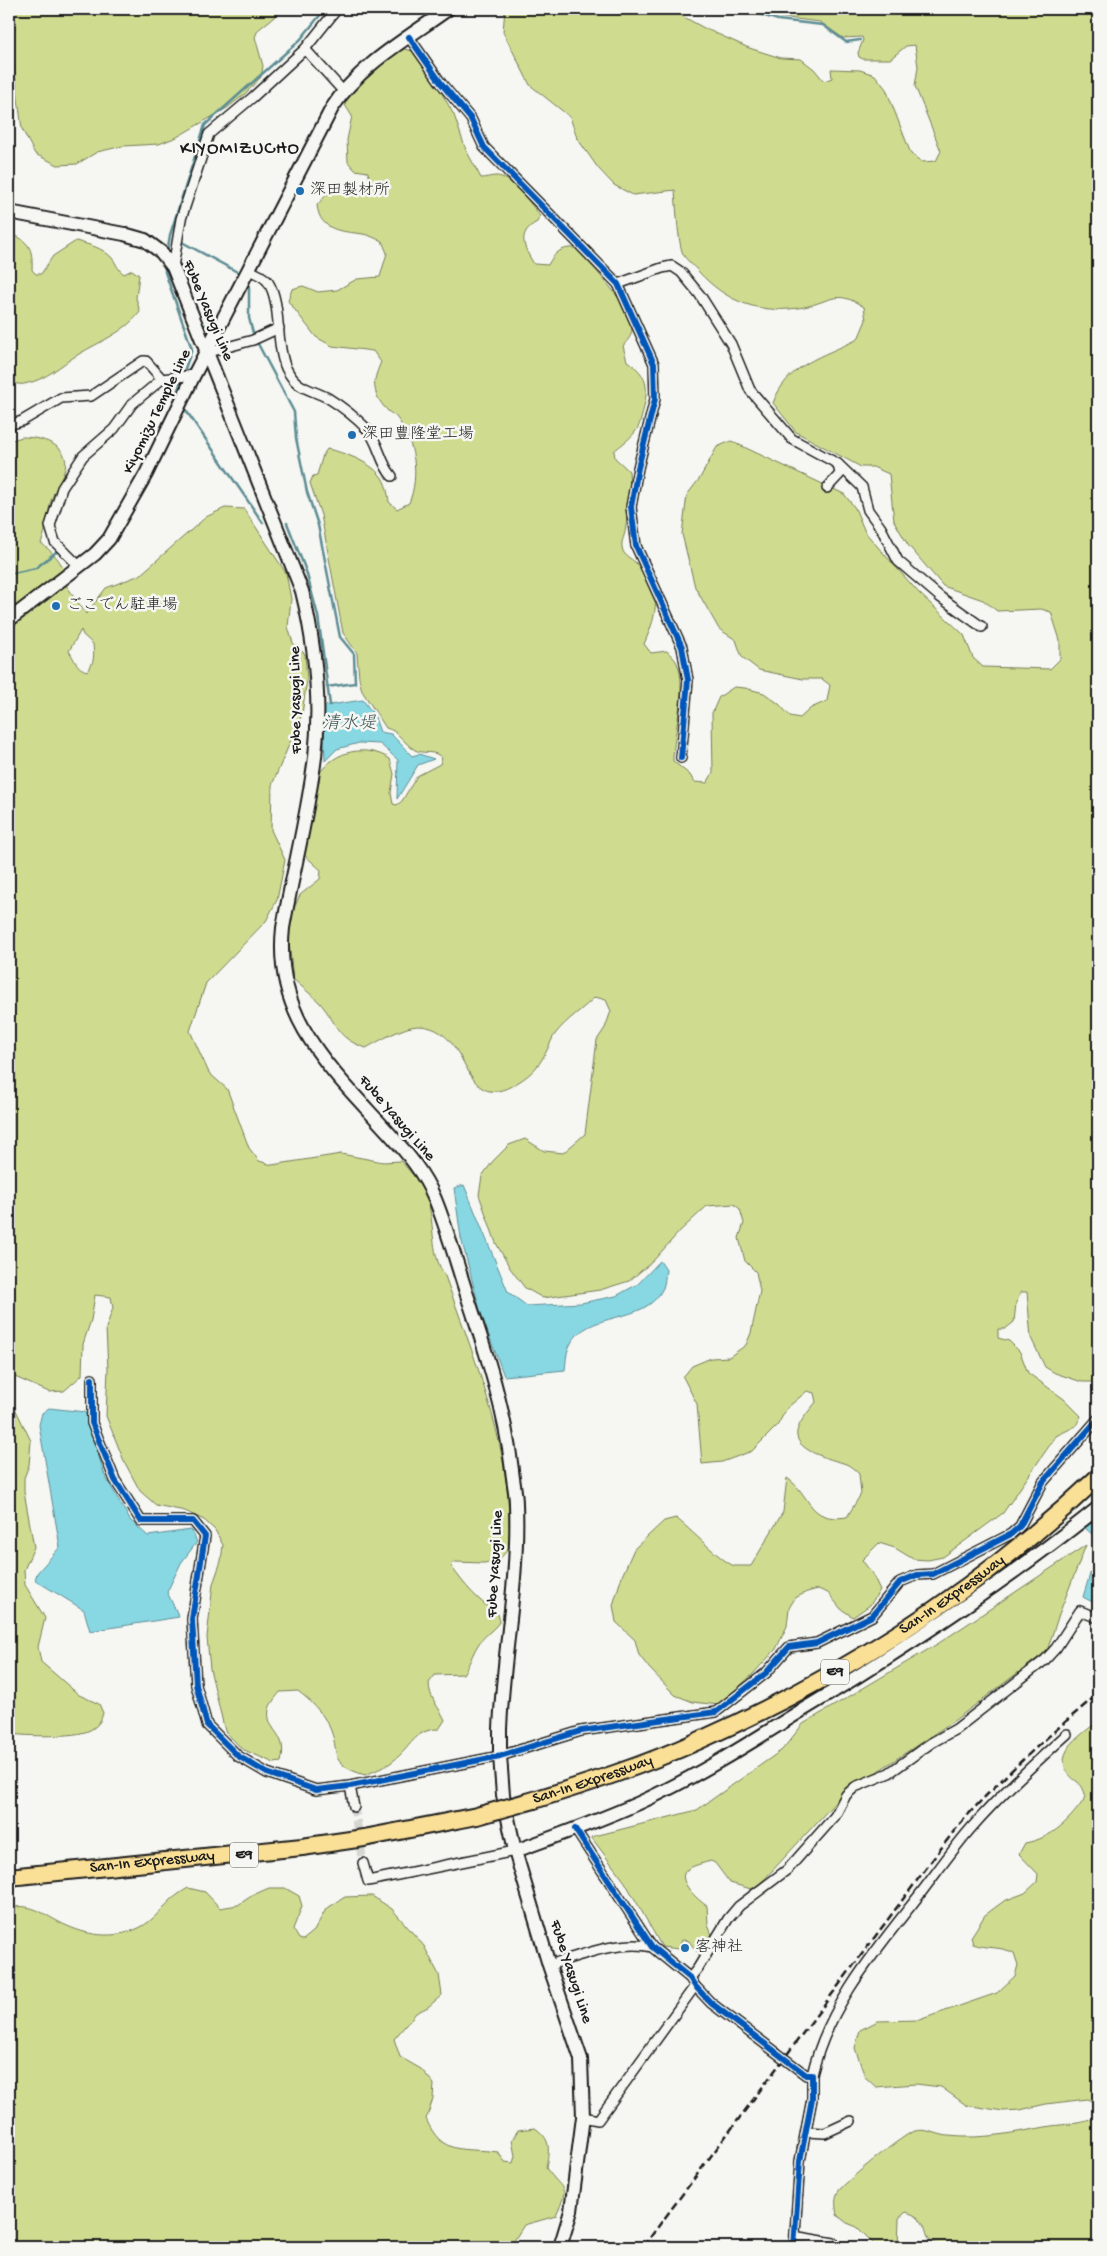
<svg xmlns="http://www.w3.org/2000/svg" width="1107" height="2256" font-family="'Gochi Hand','Klee One',sans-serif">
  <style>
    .green { fill: #cfdc90; stroke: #767c56; fill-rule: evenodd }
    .water { fill: #88d8e4; stroke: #5d8d94 }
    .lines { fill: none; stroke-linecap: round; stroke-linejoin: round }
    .stream { stroke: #5d8d94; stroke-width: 2.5 }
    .street-tunnel { stroke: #d5d5d2; stroke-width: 9; stroke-dasharray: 9 4.5; stroke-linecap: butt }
    .street-casing { stroke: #1c1c1c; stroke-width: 12 }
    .secondary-casing { stroke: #1c1c1c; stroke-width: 16 }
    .highway-casing { stroke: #1c1c1c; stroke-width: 20 }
    .street { stroke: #f6f6f2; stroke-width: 9 }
    .secondary { stroke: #f6f6f2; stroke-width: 12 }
    .highway { stroke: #fadf96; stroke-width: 16 }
    .rail { stroke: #1c1c1c; stroke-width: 2.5; stroke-dasharray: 8 4; stroke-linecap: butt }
    .highway-bridge-casing { stroke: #1c1c1c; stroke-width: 20; stroke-linecap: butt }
    .highway-bridge { stroke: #fadf96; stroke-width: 16 }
    .cycleway-casing { stroke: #f6f6f2; stroke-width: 9 }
    .cycleway { stroke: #0057b8; stroke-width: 6 }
    .poi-dot { fill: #1f6fb2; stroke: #f6f6f2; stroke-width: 2 }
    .labels { text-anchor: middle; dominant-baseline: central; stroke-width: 5; stroke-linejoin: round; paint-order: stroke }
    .shield { fill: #f6f6f2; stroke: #5d5d5c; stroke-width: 1 }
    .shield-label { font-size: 15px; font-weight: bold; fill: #1c1c1c }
    .poi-label { font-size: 16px; fill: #1c1c1c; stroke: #f6f6f2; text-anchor: start }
    .street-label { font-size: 16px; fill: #1c1c1c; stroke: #f6f6f2 }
    .water-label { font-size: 18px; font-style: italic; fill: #3c5458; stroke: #f6f6f2 }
    .quarter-label { font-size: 19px; letter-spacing: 1px; fill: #1c1c1c; stroke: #f6f6f2 }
  </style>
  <rect width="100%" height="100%" fill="#f6f6f2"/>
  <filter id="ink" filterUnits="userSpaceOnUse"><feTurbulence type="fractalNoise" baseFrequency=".02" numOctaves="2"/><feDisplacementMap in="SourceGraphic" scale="10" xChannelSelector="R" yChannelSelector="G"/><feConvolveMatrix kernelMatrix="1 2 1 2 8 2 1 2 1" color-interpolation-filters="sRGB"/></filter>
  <g filter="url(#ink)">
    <g class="green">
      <polygon points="9,9 284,9 258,30 255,37 263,66 261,77 244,95 227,108 177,137 159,144 123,146 97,152 77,164 58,165 35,154 22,129 14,69 9,57"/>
      <path d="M505,9H669L704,28L749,48L781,58L801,59L814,69L824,81L832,78L831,69L860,70L875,75L886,89L911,154L922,162L936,161L941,151L915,86L918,67L915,45L906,46L890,59H863L859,57L858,53L863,40L862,37L843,38L820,22L779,17L749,9H1098V1382H1082L1055,1373L1045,1367L1031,1338L1027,1292H1021L1016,1303L1014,1322L1005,1329H998V1338L1009,1341L1020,1352L1028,1373L1064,1399L1081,1416L1076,1426L1056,1436L1003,1513L943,1557L928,1560L913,1559L895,1548L879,1543L862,1560L873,1575L880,1590L870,1605L853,1617L841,1609L828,1593L818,1589L807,1592L795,1598L789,1608L787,1626L776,1649L752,1675L719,1705L693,1702L675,1695L649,1668L639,1655L635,1640L616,1622L613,1605L622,1576L634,1549L664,1521L676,1518C688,1527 724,1564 735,1566C740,1566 746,1566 751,1566L783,1512L787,1478C812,1495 807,1523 847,1517L861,1494L859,1474C855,1470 851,1466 846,1464C832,1459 789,1451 798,1428C802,1418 810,1410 816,1402L814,1393L807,1391L787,1408L777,1426L752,1451L722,1462L702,1464L697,1404L683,1377L692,1366L711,1358L729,1357L746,1345L751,1333L760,1291L756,1272L745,1261L739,1238L744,1223L740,1209L734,1204L707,1206L680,1231L653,1261L629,1281L600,1290L543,1298L525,1288L510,1268L496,1243L479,1195L482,1176L493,1161L509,1145L525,1139L544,1151L563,1153L585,1134L597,1040L605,1028L611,1011L606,1000L595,997C583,1009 566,1020 556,1033C552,1037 550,1045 547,1050C540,1065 532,1074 517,1083C458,1119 475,1027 418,1026C404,1026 379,1041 366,1048C334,1037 339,1025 320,1003C312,995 302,987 293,979L287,923L300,895L320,879L321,870L302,853C305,838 313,782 319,774C335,750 366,744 390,759L394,774L391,793L393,804L397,805L402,801L417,776L440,764L442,758C434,749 424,755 415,750C403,743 399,731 386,728L362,691L359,678L357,653L343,633L321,515L310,483L313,476L317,475L323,455L327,449C343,452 370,462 380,475C386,482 388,493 389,502L397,509L409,503C420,476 415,442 397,418C395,415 391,414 388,411C382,405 376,397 375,388C373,381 378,369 381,362L373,351L332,346L316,337L288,301L292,289L303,286L318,292L337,290L357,279L380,277L387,253L382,241C376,239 370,235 363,234C342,231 320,232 317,205L332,189L362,192L370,182L368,172L355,170L348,162L347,140L352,116L345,105L347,95L391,56L404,49L413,51L440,90L454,115L466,150L481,178C486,178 491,176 496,176C510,175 532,205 540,216L537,222C516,233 524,248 534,264L548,265C554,253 561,247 575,248C590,264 634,308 632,330C631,337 627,341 623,346L627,361C648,375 649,387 643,411C641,419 640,426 635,432C630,439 621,445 614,451L615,458L629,471C631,488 628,514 625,532C624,537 621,542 622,547C623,556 630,557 636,563C663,591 658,612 644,644L651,653L667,651C670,655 675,658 677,663C688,687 673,733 673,761L690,775L694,782L707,783L713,773L712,713L719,697L734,687L745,688L764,693L779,704L790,716L800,718L811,708L827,701L830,685L822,679H803L759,670L742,657L736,640L719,629L695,587L682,534L687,495L700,478L717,447L731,441L844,494L855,508L865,532L877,546L919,593L964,635L973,658L983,667L1050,669L1060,659V640L1051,612L1041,609L997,611L983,600L943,586L908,545L894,521L889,474L873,467H861L796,432L773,403C788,363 823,357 858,339L866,320L864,307C836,289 832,301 804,307C761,315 727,303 698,271C694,266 686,260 683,254C678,243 676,203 675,190L633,195L614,185L598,168L577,138L570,117L530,85L503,32Z"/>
      <path d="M9,232C29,242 33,247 32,270L36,274H41L53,256L76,241C89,245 102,247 112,258C117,264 117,269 124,274L132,270L139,275L136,298L140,312C125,332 99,342 79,354C60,365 47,380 24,384C19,385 13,383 9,381Z"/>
      <path d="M22,437C39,437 71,444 65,469C62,480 54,490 51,501C47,515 47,529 41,543C54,554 66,563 64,582L86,614L106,588L140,575L206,517L225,508L244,509L286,573L291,599L288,627L293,643L305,654L307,680L302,714L272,785L271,830L285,860L277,900L266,921L206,983L190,1031L209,1073L227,1089L249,1148L259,1161L272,1165L341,1154L383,1162L401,1161C408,1170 420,1181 425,1192C436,1219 429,1253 445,1276C472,1352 509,1441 509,1522C509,1529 512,1539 510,1545C508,1551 501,1557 498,1561L484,1563L455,1562L451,1566C465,1586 478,1601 498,1614L500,1621C494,1630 484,1635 478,1645C472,1654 470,1664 463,1674L435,1675L429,1683C429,1698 439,1707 445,1720L439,1729C414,1729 411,1748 393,1761C386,1767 374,1771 365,1775C325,1763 342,1753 329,1726C321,1711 311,1701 298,1691L280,1692C277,1696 270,1704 269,1709C265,1732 289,1732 281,1762L274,1763L242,1749L225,1731L210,1669L207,1637L213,1584L221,1561L223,1545L215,1530L204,1520L185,1511L156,1505L140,1491L124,1461L106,1416L108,1369L106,1328L113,1308L111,1297L95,1295L91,1320L83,1344L82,1375L64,1391L49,1392L15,1377L9,1396V441ZM81,630L83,635L93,644C94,654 95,663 87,671C76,668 75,660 69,651Z"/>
      <path d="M9,1396L31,1441L29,1465L24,1478V1492L34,1547L24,1570L25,1585L45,1618L38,1647L41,1662L79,1695L99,1704L103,1713C101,1721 98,1726 90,1730C75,1738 27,1736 9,1734Z"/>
      <path d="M1086,1545L1059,1614L1047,1651L955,1720L842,1795L760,1884L751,1889L730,1883L715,1863L711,1861C704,1863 694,1865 688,1869C673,1878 699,1901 707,1906L708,1925L712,1935L704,1953L696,1951L689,1941L682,1940L679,1949L662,1947L625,1882L591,1837L697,1810L782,1750L803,1724L939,1643Z"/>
      <path d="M1098,1721V2104L1087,2099L1046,2104L1020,2110L1003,2111L966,2105L941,2087L916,2084L876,2087L865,2077L855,2048L860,2030L878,2021L919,2020L997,1993L1015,1976L1018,1965L1014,1953C1001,1946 987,1949 973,1944L971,1937L985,1915L1004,1901L1025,1893L1037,1882L1038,1874L1019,1854L1025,1843C1053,1838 1070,1820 1086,1797C1081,1779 1076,1784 1068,1773C1053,1750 1085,1733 1098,1721Z"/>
      <path d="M188,1888L205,1892L220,1908L238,1905L253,1895L269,1888H285L299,1896L302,1906L293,1929L299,1939L303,1940L314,1931L326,1909L345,1897L372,1896L392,1909L424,1946L439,1975L442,1995L428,2007L416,2013L394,2039L400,2057L421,2069L434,2084L433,2099L426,2119C443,2157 462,2147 498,2152L505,2162L513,2163L515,2156L512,2140L518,2130L535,2128C552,2140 549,2149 546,2168C564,2193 570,2184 556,2216L524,2225L515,2239L513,2247H9V1908C31,1903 40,1912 59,1922C82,1934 108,1940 134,1930C151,1924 159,1911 172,1899C177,1895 183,1891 188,1888Z"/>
      <path d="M1098,2114V2247H947C918,2241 933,2230 917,2217C915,2215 909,2213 906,2212L899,2218L898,2247H875L874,2244L857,2227L847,2223L837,2215C836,2208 834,2199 838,2192C842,2184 906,2132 915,2131C927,2128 937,2135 948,2136C983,2140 1017,2132 1051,2126C1067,2124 1081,2124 1096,2118Z"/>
    </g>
    <g class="water">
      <polygon points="363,700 374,715 380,732 391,734 412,756 419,754 434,759 418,765 397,799 398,760 380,744 359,743 337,749 325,761 323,706"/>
      <path d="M464,1185L508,1292L527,1306L581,1303L616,1296L638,1284L660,1261L666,1270C665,1276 665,1283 663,1288C645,1327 586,1308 569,1347C566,1353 566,1363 565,1370L504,1376L481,1314L461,1238L454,1188Z"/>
      <polygon points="49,1408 85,1412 105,1476 130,1520 148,1536 191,1530 197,1542 181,1563 167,1592 179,1617 90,1631 84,1610 35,1580 37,1573 60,1547 39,1425 42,1413"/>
      <polygon points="1098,1515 1098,1605 1083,1597 1097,1551 1093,1535 1084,1527"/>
    </g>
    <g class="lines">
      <g class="stream">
        <polyline points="742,9 778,20 823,25 846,42 860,40"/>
        <polyline points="319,119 328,102 349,77"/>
        <polyline points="180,241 241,274"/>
        <polyline points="167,253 170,235 205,125 300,40 325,9"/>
        <polyline points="165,266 165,272 192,349 183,374"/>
        <polyline points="249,281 249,318 254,337"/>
        <polyline points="205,325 213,326 214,324"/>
        <polyline points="257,342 294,412 296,438 307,492 318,525 340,637 354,654 355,683 327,687"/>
        <polyline points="178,397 176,395 182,379"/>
        <polyline points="183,406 263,523"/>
        <polyline points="287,523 306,571 318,616 330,705"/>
        <polyline points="13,573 36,568 56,552 62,553"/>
      </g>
      <polyline class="street-tunnel" points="354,1807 363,1863"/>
      <defs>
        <g id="street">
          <polyline points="409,37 441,83 471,119 484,147 618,284 654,364 655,399 638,468 631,507 636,546 682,647 688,680 681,758"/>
          <polyline points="305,49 343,91"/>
          <polyline points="173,267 181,219 209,134 253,97 305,49 337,9"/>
          <path d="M249,270C255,273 264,276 268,282C282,303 275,344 286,368C297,390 309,388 328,398C341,406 356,418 367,429C379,442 380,463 392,476"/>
          <polyline points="618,284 662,268 672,266 681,272 700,295 731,344 750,390 792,439 838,464 840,474 827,488"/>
          <polyline points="207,351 213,351 253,340 279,328"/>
          <polyline points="9,425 22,421 61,398 91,396 143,361 146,361 162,379 194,375"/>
          <polyline points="838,464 862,487 868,510 881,528 898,561 940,597 982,627"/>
          <polyline points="79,566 55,542 50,526 62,488 83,456 114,429 132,404 162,379"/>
          <polyline points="92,1379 92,1423 115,1480 141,1521 193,1521 205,1536 192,1619 196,1685 207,1725 238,1756 267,1773 316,1790 350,1786 500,1756 581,1731 716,1712 766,1673 789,1647 817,1643 872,1616 900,1582 917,1575 933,1574 1011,1534 1020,1526 1043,1482 1098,1419"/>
          <polyline points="350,1786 354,1807"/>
          <polyline points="575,1829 652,1947 690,1978 695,1986 711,2003 806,2075 812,2075 812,2099 800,2161 794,2247"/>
          <polyline points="363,1863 368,1881 515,1851"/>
          <path d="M549,1965C579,1956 621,1939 652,1947"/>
          <polyline points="690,1978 698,1968 728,1919 739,1906 788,1869 835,1816 846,1795 855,1787 889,1773 931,1743 956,1729 1045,1660 1056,1648 1080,1611 1098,1618"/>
          <path d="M812,2075C827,2009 872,1955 913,1903C933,1878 951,1851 972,1827C1001,1794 1034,1764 1067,1734"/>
          <polyline points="583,2117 598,2120 695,1986"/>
          <polyline points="806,2132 825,2133 851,2121"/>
          <polyline points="799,2237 834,2243 836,2247"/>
        </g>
        <g id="secondary">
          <path d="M9,212L124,234L145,240L161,252L173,267L302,591C315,644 321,702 315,757C308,814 293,871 283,928C273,1019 333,1071 388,1132C407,1153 424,1173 435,1199C448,1231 457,1265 468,1298C487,1355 505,1410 512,1470C513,1481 516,1493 516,1504C519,1580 503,1654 500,1729V1756L503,1795L515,1851L549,1965L581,2059L583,2117L571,2211L560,2247"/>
          <path d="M9,620L95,554L109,539L146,474L194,375L332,108C360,64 407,39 448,9"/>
          <path d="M515,1851C557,1836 598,1821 639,1803C694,1778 745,1746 796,1714C901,1651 1003,1584 1098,1508"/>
        </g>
        <g id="highway">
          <path id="s1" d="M534,1800C589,1783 645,1765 698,1741C845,1676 981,1588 1098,1477"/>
          <path id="s2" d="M9,1877L302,1847L364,1838L477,1816"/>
        </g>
      </defs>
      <use href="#street" class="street-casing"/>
      <use href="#secondary" class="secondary-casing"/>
      <use href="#highway" class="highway-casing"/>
      <use href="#street" class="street"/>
      <use href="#secondary" class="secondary"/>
      <use href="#highway" class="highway"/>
      <path class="rail" d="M643,2247L957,1827C1000,1778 1048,1736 1098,1694"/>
      <defs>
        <polyline id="highway-bridge" points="477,1816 534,1800"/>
      </defs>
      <use href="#highway-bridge" class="highway-bridge-casing"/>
      <use href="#highway-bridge" class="highway-bridge"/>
      <defs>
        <g id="cycleway">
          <polyline points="409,37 441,83 471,119 484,147 618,284 654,364 655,399 638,468 631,507 636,546 682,647 688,680 681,758"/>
          <polyline points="92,1379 92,1423 115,1480 141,1521 193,1521 205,1536 192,1619 196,1685 207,1725 238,1756 267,1773 316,1790 350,1786 500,1756 581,1731 716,1712 766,1673 789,1647 817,1643 872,1616 900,1582 917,1575 933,1574 1011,1534 1020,1526 1043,1482 1098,1419"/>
          <polyline points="575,1829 652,1947 690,1978 695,1986 711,2003 806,2075 812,2075 812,2099 800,2161 794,2247"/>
        </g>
      </defs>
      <use href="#cycleway" class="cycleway-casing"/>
      <use href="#cycleway" class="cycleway"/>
    </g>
  </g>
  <g class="poi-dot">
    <circle cx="300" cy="191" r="5"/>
    <circle cx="352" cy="435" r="5"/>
    <circle cx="56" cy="606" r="5"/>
    <circle cx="685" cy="1948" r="5"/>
  </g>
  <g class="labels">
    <g class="shield">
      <rect x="821" y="1659.5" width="28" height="25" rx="4"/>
      <rect x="230" y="1842.5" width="28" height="25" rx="4"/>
    </g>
    <g class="shield-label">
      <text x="835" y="1672">E9</text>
      <text x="244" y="1855">E9</text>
    </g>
    <g class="poi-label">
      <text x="310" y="191">深田製材所</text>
      <text x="362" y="435">深田豊隆堂工場</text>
      <text x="66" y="606">ごこでん駐車場</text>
      <text x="695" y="1948">客神社</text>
    </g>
    <g class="street-label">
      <text transform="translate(207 311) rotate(67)">Fube Yasugi Line</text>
      <text transform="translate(158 412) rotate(-64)">Kiyomizu Temple Line</text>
      <text transform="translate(297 700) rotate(-91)">Fube Yasugi Line</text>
      <text transform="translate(396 1119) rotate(49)">Fube Yasugi Line</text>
      <text transform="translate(496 1564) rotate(-87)">Fube Yasugi Line</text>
      <text stroke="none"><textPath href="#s1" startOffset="468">San-In Expressway</textPath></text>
      <text stroke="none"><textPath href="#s1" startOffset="62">San-In Expressway</textPath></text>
      <text stroke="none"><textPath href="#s2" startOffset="144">San-In Expressway</textPath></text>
      <text transform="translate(570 1972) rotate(72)">Fube Yasugi Line</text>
    </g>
    <g class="water-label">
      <text x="349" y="724">清水堤</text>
    </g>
    <g class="quarter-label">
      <text x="240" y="149">KIYOMIZUCHO</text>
    </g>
  </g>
  <rect width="1107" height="2256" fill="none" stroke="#f6f6f2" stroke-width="30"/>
  <rect x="15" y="15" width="1077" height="2226" fill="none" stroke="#1c1c1c" stroke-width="2" filter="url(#ink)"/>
</svg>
